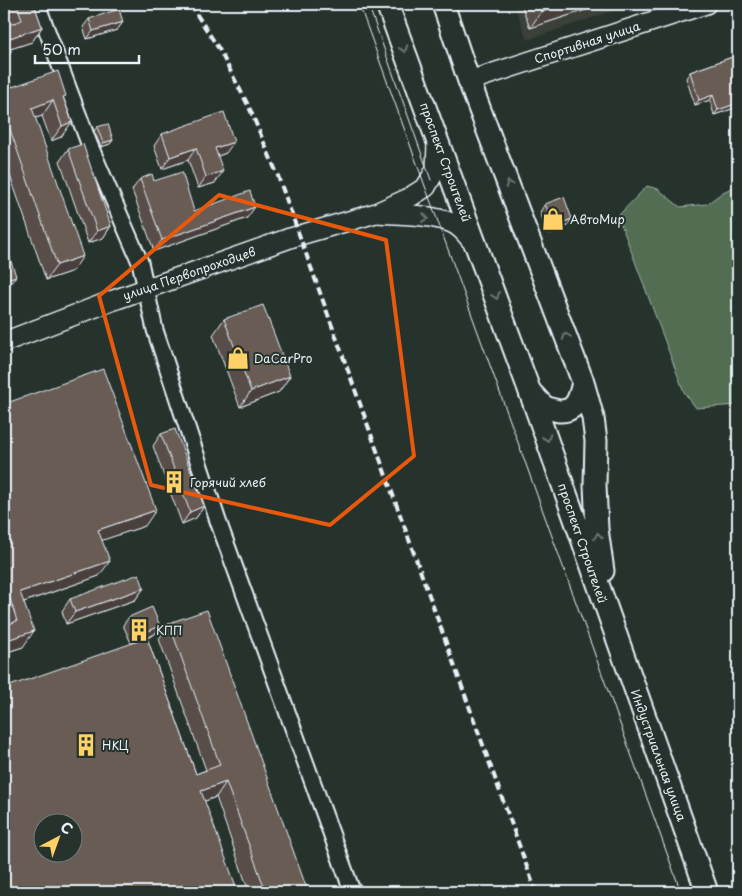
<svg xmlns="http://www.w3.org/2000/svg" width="742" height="896" font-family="'Playpen Sans',sans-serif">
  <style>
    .built { fill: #3a3f39 }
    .green { fill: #526d53; stroke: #9dafa6 }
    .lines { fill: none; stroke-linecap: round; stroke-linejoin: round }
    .minor-casing { stroke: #e8f1f8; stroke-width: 19 }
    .tertiary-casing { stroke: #e8f1f8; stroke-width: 22 }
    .secondary-casing { stroke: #e8f1f8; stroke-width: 25 }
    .minor { stroke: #26332d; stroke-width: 15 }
    .tertiary { stroke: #26332d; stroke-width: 19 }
    .secondary { stroke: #26332d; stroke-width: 21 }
    .tram { stroke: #e8f1f8; stroke-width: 1 }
    .rail { stroke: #e8f1f8; stroke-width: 4; stroke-dasharray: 8 4; stroke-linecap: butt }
    .wall { fill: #594e49; stroke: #e8f1f8 }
    .shaded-wall { fill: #48403c; stroke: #e8f1f8 }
    .building { fill: #675b55; stroke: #e8f1f8; fill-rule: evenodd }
    .oneway { stroke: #6a7674 }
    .marked { fill: none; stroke: #e8590c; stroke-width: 4; stroke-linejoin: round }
    .labels { text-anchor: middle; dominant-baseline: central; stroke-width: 4; stroke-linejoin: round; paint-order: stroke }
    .street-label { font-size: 12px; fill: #e8f1f8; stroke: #26332d }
    .poi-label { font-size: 12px; fill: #e8f1f8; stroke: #26332d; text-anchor: start }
  </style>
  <rect width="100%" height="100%" fill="#26332d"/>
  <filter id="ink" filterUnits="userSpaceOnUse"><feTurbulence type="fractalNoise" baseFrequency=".02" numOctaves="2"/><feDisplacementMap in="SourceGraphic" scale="10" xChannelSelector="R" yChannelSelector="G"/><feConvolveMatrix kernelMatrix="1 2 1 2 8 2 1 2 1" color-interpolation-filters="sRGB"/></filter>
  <g filter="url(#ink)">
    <polygon class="built" points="514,4 633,4 527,40"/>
    <polygon class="green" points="738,185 738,405 696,408 684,392 618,216 647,186 658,189 680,207 707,204 723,192"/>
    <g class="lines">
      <defs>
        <polyline id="minor" points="37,4 90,146 140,262 155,330 218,521 351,888 355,892"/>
        <g id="tertiary">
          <polyline points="469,81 706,4"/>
          <path d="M378,213C401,215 430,214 452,223C462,227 469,238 475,245"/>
          <polyline points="4,342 114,300 290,238 376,213 407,199 426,187 436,169 437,144"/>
        </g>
        <g id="secondary">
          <polyline points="387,4 530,392 707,892"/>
          <polyline points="443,4 469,81 583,382 593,418 596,441 595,485 597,529 603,571"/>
          <path d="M530,392C535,396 539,402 544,406C548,409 554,410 559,411C577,412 580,396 583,382"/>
        </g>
      </defs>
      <use href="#minor" class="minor-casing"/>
      <use href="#tertiary" class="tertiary-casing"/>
      <use href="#secondary" class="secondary-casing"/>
      <use href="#minor" class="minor"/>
      <use href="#tertiary" class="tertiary"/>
      <use href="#secondary" class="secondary"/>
      <g class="tram">
        <polyline points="359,4 681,892"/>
        <polyline points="368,4 431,180"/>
      </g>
      <polyline class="rail" points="190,4 219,49 249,107 278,176 536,892"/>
    </g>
    <g class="wall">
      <polygon points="4,4 34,4 42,27 32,42 10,49 11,51 4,62 4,27 8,25 4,12"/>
      <polygon points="521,4 604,4 530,28"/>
      <polygon points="89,19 123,22 117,30 87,39 83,27"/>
      <polygon points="738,55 738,107 714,115 710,100 695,105 686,78 690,72"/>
      <polygon points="4,63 12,87 64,100 61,137 51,141 42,116 35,118 73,271 46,280 4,158"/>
      <polygon points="97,127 113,140 110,144 101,147 94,131"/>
      <polygon points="162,134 226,153 218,156 215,183 198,188 188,160 162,169 154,146"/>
      <polygon points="68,149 111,226 103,238 88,243 60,161"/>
      <polygon points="140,179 154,181 194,211 247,218 154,251 132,190"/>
      <polygon points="545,204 572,219 566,227 548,234 540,212"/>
      <polygon points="224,319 290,376 279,392 240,407 213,335"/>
      <polygon points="4,404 145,526 102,540 99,576 24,602 23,647 4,653"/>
      <polygon points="161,434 204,506 196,518 182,524 153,446"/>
      <polygon points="144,588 135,600 66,624 62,611 70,599"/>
      <polygon points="129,617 160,626 155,634 147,638 196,774 206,770 159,639 169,623 308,892 249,892 216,797 205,801 131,643 123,625"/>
    </g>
    <g class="shaded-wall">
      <polygon points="567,4 604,4 530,28 541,12"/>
      <polygon points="123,22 117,30 87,39 93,31"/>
      <polygon points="42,27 32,42 4,51 7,39"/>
      <polygon points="11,51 4,62 4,54"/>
      <polygon points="713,95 710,100 695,105 699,100"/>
      <polygon points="53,100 42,116 21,123 32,108"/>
      <polygon points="738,103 738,107 714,115 718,110"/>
      <polygon points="72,122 61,137 51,141 62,126"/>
      <polygon points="113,140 110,144 101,147 103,143"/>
      <polygon points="234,142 226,153 207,160 215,148"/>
      <polygon points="196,148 188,160 162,169 170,157"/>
      <polygon points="223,171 215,183 198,188 206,177"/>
      <polygon points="255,207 247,218 154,251 162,240"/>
      <polygon points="572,219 566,227 548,234 554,226"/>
      <polygon points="111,226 103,238 88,243 97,231"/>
      <polygon points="83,256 73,271 46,280 57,265"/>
      <polygon points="16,276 5,291 4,292 4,280"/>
      <polygon points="290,376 279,392 240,407 251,391"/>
      <polygon points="204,506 196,518 182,524 190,512"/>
      <polygon points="156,510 145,526 88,545 98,530"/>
      <polygon points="110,561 99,576 12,606 20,592"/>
      <polygon points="144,588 135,600 66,624 75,612"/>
      <polygon points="9,595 4,603 4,597"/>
      <polygon points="160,626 155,634 132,644 137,636"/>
      <polygon points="34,631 23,647 4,653 4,641"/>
      <polygon points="226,782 216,797 191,806 201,791"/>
    </g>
    <g class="building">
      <polygon points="17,4 34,4 42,27 7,39 11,51 4,54 4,27 22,20"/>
      <polygon points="538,4 567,4 541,12"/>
      <polygon points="119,9 123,22 93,31 89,19"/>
      <polygon points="738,55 738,103 718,110 713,95 699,100 690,72"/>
      <polygon points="4,63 12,87 58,71 66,96 63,97 72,122 62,126 53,100 32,108 83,256 57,265 4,112"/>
      <polygon points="224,112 234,142 215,148 223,171 206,177 196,148 170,157 162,134"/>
      <polygon points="108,124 113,140 103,143 97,127"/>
      <polygon points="83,144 111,226 97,231 68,149"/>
      <polygon points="182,172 194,211 250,191 255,207 162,240 140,179 152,174 154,181"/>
      <polygon points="564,197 572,219 554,226 545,204"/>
      <polygon points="4,241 16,276 4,280"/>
      <polygon points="263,305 290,376 251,391 224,319"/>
      <polygon points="103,369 156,510 98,530 110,561 20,592 34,631 4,641 4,626 17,621 9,595 4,597 4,404"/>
      <polygon points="175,429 204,506 190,512 161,434"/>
      <polygon points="139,574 144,588 75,612 70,599"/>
      <polygon points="152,607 160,626 137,636 129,617"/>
      <path d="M207,610L308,892H266L226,782L201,791L238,892H4V688L147,638L196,774L220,765L169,623ZM42,824H72V854H42Z"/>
    </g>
    <defs><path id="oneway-chevron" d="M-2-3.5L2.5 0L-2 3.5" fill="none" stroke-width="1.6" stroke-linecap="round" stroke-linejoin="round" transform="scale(1.25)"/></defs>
    <g class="oneway">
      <use href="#oneway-chevron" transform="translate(404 49) rotate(70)"/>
      <use href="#oneway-chevron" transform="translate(509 184) rotate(-111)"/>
      <use href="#oneway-chevron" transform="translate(425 218) rotate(8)"/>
      <use href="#oneway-chevron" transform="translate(496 296) rotate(70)"/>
      <use href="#oneway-chevron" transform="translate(566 336) rotate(-111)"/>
      <use href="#oneway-chevron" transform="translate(547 438) rotate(71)"/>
      <use href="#oneway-chevron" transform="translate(598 536) rotate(-97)"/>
    </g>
  </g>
  <path class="marked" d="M219,195L386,240L414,456L330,525L151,485L99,296Z"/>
  <defs>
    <symbol id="shop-bare" viewBox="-9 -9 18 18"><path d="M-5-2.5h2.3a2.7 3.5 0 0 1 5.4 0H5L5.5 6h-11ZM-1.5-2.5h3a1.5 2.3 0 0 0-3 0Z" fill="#ffd166" stroke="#26332d" stroke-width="2.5" paint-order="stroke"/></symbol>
    <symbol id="building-bare" viewBox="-9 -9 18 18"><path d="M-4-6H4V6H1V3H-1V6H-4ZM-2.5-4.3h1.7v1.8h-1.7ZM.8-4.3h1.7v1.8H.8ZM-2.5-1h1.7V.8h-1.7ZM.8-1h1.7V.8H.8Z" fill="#ffd166" stroke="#26332d" stroke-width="2.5" paint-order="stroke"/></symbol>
  </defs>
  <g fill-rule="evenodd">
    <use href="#shop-bare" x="537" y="203" width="32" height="32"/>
    <use href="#shop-bare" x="222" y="342" width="32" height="32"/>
    <use href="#building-bare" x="158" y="466" width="32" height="32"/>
    <use href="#building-bare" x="123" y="614" width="32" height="32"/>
    <use href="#building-bare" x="70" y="729" width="32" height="32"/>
  </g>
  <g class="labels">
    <g class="street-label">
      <text transform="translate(587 42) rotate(-18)">Спортивная улица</text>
      <text transform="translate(446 162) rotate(70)">проспект Строителей</text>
      <text transform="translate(189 273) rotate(-19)">улица Первопроходцев</text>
      <text transform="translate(583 543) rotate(71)">проспект Строителей</text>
      <text transform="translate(659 755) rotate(70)">Индустриальная улица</text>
    </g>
    <g class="poi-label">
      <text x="570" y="219">АвтоМир</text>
      <text x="254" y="358">DaCarPro</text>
      <text x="190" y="482">Горячий хлеб</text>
      <text x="156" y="630">КПП</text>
      <text x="102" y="745">НКЦ</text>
    </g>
  </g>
  <rect width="742" height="896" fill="none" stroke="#26332d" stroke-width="20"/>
  <rect x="10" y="10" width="722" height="876" fill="none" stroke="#e8f1f8" stroke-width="2" filter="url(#ink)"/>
  <g transform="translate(58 838) rotate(41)"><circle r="24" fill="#26332d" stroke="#747f7e"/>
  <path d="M0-4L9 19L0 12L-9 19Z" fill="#ffd166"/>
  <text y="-8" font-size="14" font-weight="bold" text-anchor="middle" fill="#e8f1f8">С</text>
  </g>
  <path d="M35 55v8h104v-8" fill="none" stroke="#e8f1f8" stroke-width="2.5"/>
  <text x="42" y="55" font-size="15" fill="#e8f1f8" stroke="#26332d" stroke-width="4" paint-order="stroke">50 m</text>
</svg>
